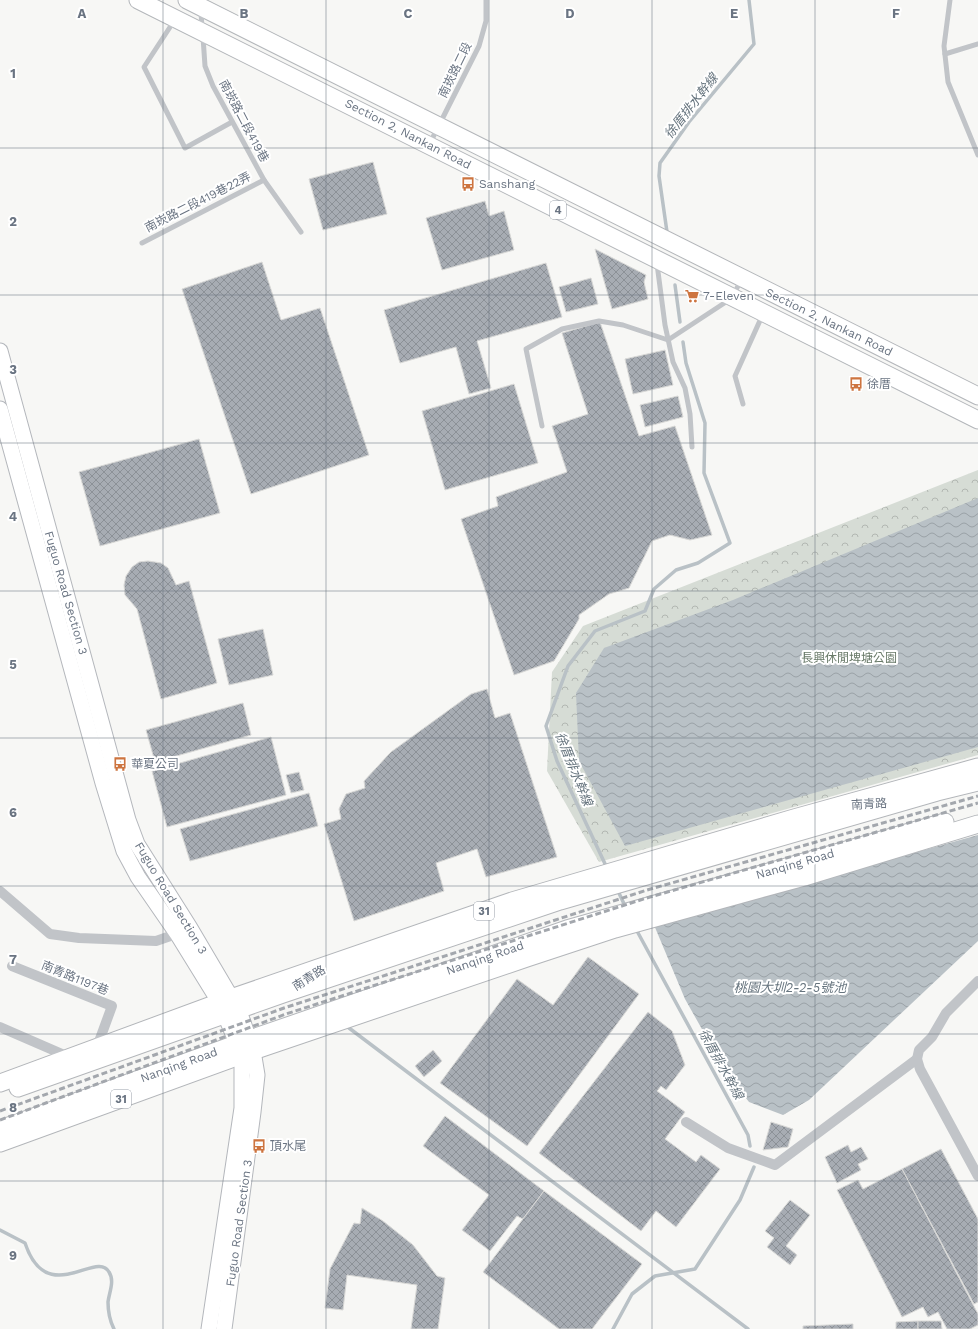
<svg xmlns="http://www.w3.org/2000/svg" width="978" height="1329" font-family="'Work Sans','Noto Sans TC',sans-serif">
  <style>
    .forest { fill: url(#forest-crowns) }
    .water { fill: url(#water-waves) }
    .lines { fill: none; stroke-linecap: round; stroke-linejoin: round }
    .stream { stroke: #b9c1c6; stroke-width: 3.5 }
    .building { fill: url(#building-cross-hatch); stroke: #d9d9d7 }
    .secondary-casing { stroke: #b4b7bc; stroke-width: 17 }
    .primary-casing { stroke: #b3b6ba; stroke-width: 19 }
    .lane { stroke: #c1c4c8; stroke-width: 5 }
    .street { stroke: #c1c4c8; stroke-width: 10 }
    .secondary { stroke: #fff; stroke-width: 15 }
    .primary { stroke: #fff; stroke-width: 17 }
    .rail { stroke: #a3a7ad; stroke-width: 3; stroke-dasharray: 6 3; stroke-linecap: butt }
    .grid { fill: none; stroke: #6a7482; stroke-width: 1; stroke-opacity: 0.55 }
    .labels { text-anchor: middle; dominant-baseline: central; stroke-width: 4; stroke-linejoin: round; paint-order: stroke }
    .shield { fill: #fff; stroke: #979ea8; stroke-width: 1 }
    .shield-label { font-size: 11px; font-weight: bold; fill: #6a7482 }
    .street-label { font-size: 12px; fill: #6a7482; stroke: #fff }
    .poi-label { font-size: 12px; fill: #6a7482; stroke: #fff; text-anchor: start }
    .park-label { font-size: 12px; fill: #697a68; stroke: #fff }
    .water-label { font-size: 13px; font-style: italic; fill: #66747e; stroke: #fff }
    .grid-label { font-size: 13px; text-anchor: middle; font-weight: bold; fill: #6a7482; stroke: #fff; stroke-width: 4; stroke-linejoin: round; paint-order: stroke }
  </style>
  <defs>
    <pattern id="forest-crowns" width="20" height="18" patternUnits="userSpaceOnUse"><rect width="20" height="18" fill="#d6dcd5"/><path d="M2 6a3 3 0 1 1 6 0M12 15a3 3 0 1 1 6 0" fill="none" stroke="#b2b7b2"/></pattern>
    <pattern id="water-waves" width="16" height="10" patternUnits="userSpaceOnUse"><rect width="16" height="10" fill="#b9c1c6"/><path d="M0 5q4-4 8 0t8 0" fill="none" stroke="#9aa1a6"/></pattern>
    <pattern id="building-cross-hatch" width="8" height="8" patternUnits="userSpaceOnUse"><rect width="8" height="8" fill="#a7acb3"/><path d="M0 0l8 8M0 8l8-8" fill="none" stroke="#8c9197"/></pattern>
  </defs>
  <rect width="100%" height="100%" fill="#f7f7f5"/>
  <polygon class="forest" points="978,470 978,755 599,862 547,771 552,672 583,626"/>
  <g class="water">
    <polygon points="978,498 978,747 625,846 579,761 576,693 604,648 733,600"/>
    <polygon points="978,835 978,941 809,1100 783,1115 749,1102 726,1072 685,999 654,925"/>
  </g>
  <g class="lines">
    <g class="stream">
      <polyline points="667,232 659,176 660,163 689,122 754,44 749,0"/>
      <polyline points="675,285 680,322"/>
      <polyline points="606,866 557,761 546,726 568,666 595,631 645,611 654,589 676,570 698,563 730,543 704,473 705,423 686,363 683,342"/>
      <polyline points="618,891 625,906"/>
      <polyline points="637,931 748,1135 750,1146"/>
      <polyline points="349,1028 748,1329"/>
      <path d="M0,1230L25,1243C47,1309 97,1249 109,1272C115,1281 109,1293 108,1302C108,1312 110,1321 114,1329"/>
      <polyline points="613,1329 632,1294 655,1276 695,1269 740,1200 754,1167"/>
    </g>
  </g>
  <g class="building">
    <polygon points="373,162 387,214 323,230 309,179"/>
    <polygon points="485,201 489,216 504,211 514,250 442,270 426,218"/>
    <polygon points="595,249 646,275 644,282 648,299 612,309"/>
    <polygon points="262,262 281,320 320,308 369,455 251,494 182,289"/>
    <polygon points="546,263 562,317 477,341 491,388 469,394 456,347 400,363 384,310"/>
    <polygon points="591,278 598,304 566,312 559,287"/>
    <polygon points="600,322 639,436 675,426 712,535 690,540 670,535 652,541 629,588 609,594 579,615 579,619 554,661 514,675 461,519 498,506 496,497 567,472 552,426 588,414 562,333"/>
    <polygon points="665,350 673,385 633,394 625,359"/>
    <polygon points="514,384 538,463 445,490 422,411"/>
    <polygon points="678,396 683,417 645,427 640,405"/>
    <polygon points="199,439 220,513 100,546 79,472"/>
    <polygon points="148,561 161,563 168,568 176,585 189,581 217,683 161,699 137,609 125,595 124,585 126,576 132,567 139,562"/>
    <polygon points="263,629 273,675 229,685 218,639"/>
    <polygon points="487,689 495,718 510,713 557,857 486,877 477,849 436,863 444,891 354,921 324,824 341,819 339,809 346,794 365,788 364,781 391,752 471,694"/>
    <polygon points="243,703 251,735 155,762 146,730"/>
    <polygon points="271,737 286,795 167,827 152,771"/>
    <polygon points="299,772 304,790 291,793 286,775"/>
    <polygon points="309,793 318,826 190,861 180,829"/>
    <polygon points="588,957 639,994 527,1146 440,1083 517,979 553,1005"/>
    <polygon points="648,1012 672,1031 685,1065 666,1090 661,1086 657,1091 685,1112 665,1139 696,1162 701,1155 720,1169 676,1227 656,1211 641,1231 539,1153"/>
    <polygon points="433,1050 442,1061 424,1077 415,1066"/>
    <polygon points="445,1116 544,1191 523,1219 517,1216 490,1251 462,1230 489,1195 423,1146"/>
    <polygon points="771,1122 793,1129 788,1147 763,1150"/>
    <polygon points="848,1145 851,1152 861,1147 868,1159 858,1164 861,1170 837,1183 825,1157"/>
    <polygon points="941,1149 978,1219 978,1302 974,1304 902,1169"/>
    <polygon points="902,1169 978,1314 978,1325 970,1329 947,1329 938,1312 928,1317 923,1307 902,1317 837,1190 858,1180 863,1189"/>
    <polygon points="544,1191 642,1264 592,1329 559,1329 483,1272"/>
    <polygon points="790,1200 810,1215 786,1246 797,1255 790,1265 767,1247 774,1238 765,1231"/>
    <polygon points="362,1208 383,1221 413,1245 437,1276 445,1278 438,1329 411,1329 417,1285 347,1275 343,1310 325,1308 330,1269 354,1223 360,1224"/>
    <polygon points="918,1321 918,1329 896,1329 896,1322"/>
    <polygon points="918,1321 941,1321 942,1329 918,1329"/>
    <polygon points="853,1324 853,1329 803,1329 803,1326"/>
  </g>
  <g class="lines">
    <defs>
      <g id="secondary">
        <polyline points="0,351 128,820 137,844 190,928 239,1011 253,1051 257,1075 253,1112 224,1329"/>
        <polyline points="0,409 103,783 124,851 138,877 178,935 220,1003 242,1055 242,1108 209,1329"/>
      </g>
      <g id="primary">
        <polyline points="138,0 978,420"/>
        <polyline points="187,0 978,396"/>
        <polyline points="0,1083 231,998 512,901 794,818 978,767"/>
        <polyline points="18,1088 283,994 560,901 937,792 978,782"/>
        <polyline points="0,1129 250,1039 567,929 945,822"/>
        <polyline points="0,1143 253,1051 527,958 615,929 804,877 978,824"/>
      </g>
    </defs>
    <use href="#secondary" class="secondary-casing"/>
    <use href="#primary" class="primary-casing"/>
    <g class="lane">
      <polyline points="950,0 944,46 948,82 978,155"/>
      <polyline points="201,11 202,29"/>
      <polyline points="174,21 144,67 185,148 232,122"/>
      <polyline points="203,37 205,66 213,86 264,180 301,232"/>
      <polyline points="945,54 978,44"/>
      <polyline points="430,143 479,46 486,21 486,0"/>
      <polyline points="142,243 264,180"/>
      <polyline points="657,264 665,325 673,362 685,388 690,414 692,447"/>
      <polyline points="743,404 735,376 762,316"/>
      <polyline points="542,426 526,349 562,329 599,321 623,325 668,340 732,298 741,280"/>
    </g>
    <g class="street">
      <polyline points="0,891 50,934 79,938 156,941 182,932"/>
      <polyline points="12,966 112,1006 97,1047"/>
      <polyline points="978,981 946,1013 932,1037 919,1050 917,1059 920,1069 978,1176"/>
      <polyline points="0,1027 69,1057"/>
      <polyline points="686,1122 728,1148 775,1165 917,1059"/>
    </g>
    <use href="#secondary" class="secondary"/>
    <use href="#primary" class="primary"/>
    <g class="rail">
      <polyline points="0,1111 284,1008 479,945 647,890 978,796"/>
      <polyline points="0,1120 286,1014 481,951 650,897 978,803"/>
    </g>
  </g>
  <path class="grid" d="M163,0V1329M326,0V1329M489,0V1329M652,0V1329M815,0V1329M0,148H978M0,295H978M0,443H978M0,591H978M0,738H978M0,886H978M0,1034H978M0,1181H978"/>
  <defs>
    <symbol id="bus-bare" viewBox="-9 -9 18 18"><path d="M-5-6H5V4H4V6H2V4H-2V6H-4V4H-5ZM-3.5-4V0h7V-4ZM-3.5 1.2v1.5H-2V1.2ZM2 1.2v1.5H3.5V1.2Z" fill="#cd743f" stroke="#fff" stroke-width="2.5" paint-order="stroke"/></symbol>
    <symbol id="supermarket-bare" viewBox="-9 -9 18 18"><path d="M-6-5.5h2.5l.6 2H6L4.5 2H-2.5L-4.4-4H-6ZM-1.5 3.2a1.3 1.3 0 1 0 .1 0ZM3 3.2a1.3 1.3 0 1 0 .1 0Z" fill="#cd743f" stroke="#fff" stroke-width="2.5" paint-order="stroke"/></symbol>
  </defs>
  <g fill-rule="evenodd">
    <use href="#bus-bare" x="458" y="174" width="20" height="20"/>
    <use href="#supermarket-bare" x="682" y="286" width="20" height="20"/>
    <use href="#bus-bare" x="846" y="374" width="20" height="20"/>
    <use href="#bus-bare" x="110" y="754" width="20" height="20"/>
    <use href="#bus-bare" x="249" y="1136" width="20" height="20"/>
  </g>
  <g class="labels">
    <g class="shield">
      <rect x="550" y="201" width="16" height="18" rx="3"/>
      <rect x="474" y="902" width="20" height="18" rx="3"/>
      <rect x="111" y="1090" width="20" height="18" rx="3"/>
    </g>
    <g class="shield-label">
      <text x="558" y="210">4</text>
      <text x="484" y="911">31</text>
      <text x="121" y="1099">31</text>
    </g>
    <g class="street-label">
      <text transform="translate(455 70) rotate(-64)">南崁路二段</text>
      <text transform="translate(244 121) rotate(62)">南崁路二段419巷</text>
      <text transform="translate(408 134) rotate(27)">Section 2, Nankan Road</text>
      <text transform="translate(198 202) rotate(-27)">南崁路二段419巷22弄</text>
      <text transform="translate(829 322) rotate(26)">Section 2, Nankan Road</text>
      <text transform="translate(66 593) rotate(74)">Fuguo Road Section 3</text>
      <text transform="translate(869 804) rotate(-3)">南青路</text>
      <text transform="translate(795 864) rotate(-16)">Nanqing Road</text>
      <text transform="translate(171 898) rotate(59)">Fuguo Road Section 3</text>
      <text transform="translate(485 958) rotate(-19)">Nanqing Road</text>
      <text transform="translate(75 978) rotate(22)">南青路1197巷</text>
      <text transform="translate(309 978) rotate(-32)">南青路</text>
      <text transform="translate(179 1065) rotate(-20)">Nanqing Road</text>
      <text transform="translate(239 1223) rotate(-82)">Fuguo Road Section 3</text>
    </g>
    <g class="poi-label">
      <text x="479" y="184">Sanshang</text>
      <text x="703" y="296">7-Eleven</text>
      <text x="867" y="384">徐厝</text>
      <text x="131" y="764">華夏公司</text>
      <text x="270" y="1146">頂水尾</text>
    </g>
    <g class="park-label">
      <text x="849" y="658">長興休閒埤塘公園</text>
    </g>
    <g class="water-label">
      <text transform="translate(691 106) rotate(-52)">徐厝排水幹線</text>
      <text transform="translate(574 769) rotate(68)">徐厝排水幹線</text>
      <text x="790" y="987">桃園大圳2-2-5號池</text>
      <text transform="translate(721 1064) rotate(61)">徐厝排水幹線</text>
    </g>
  </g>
  <g class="grid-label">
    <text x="82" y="18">A</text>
    <text x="244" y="18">B</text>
    <text x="408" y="18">C</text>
    <text x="570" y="18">D</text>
    <text x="734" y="18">E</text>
    <text x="896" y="18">F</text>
    <text x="13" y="78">1</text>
    <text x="13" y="226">2</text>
    <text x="13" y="374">3</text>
    <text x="13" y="521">4</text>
    <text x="13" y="669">5</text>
    <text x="13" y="817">6</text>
    <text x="13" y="964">7</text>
    <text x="13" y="1112">8</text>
    <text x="13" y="1260">9</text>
  </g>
</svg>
